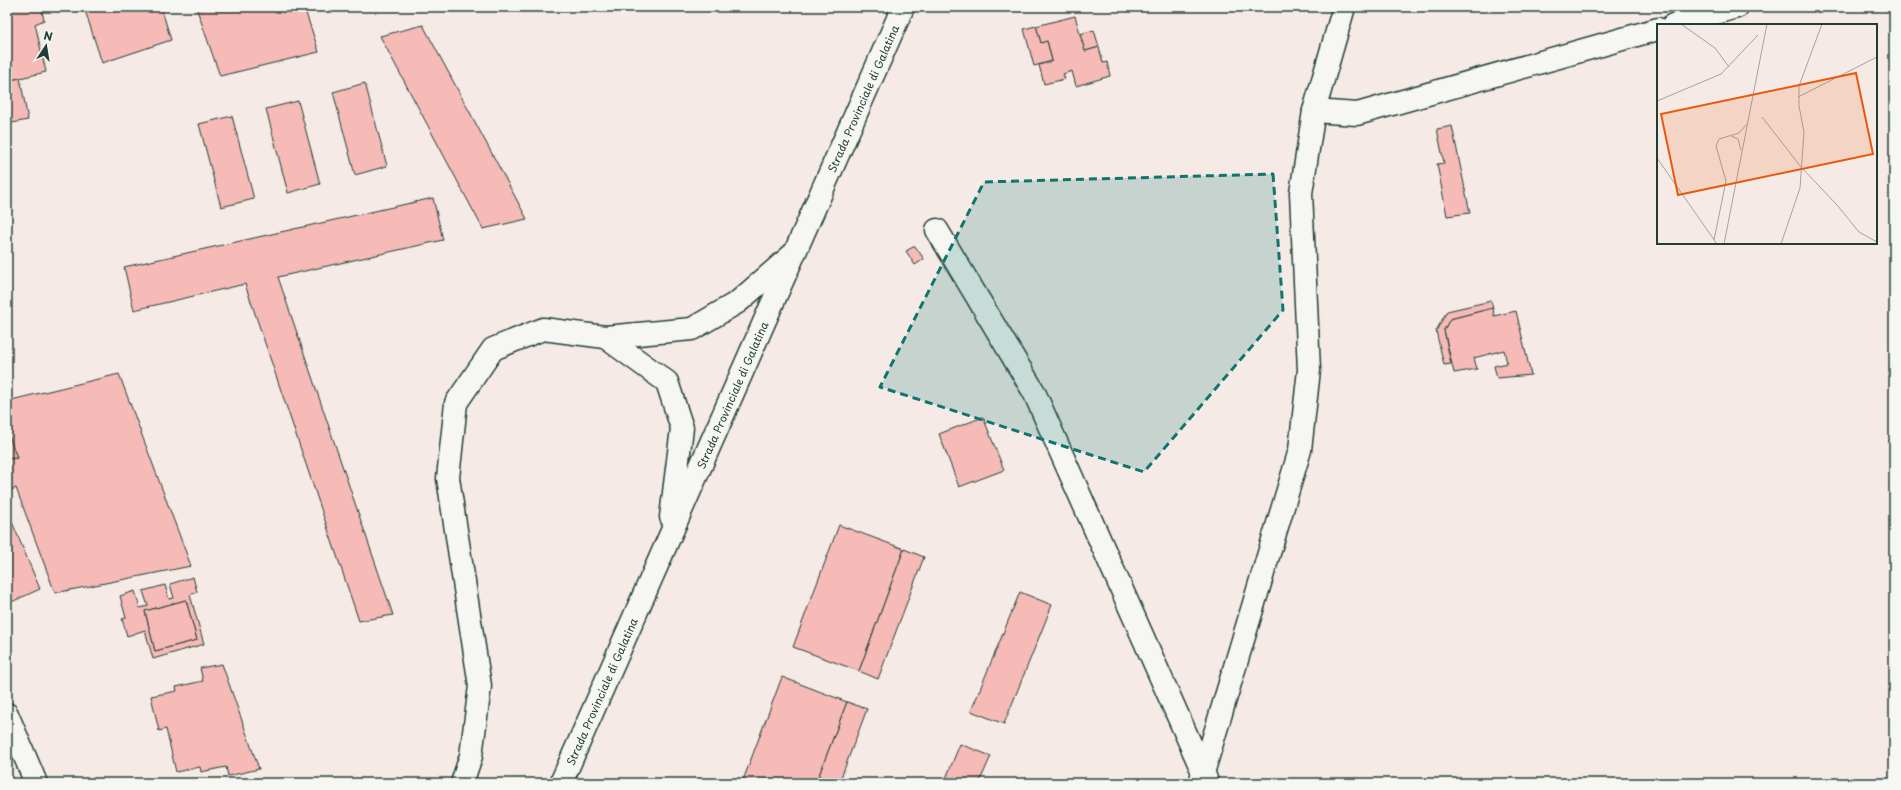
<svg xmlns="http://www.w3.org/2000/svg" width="1901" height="790" font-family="'Playpen Sans',sans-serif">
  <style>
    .building { fill: #f6bab7; stroke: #1f3d34; fill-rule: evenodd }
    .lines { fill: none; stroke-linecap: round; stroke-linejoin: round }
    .minor-casing { stroke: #1f3d34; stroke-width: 25 }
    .secondary-casing { stroke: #1f3d34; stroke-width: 25 }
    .primary-casing { stroke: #1f3d34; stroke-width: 25 }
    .minor { stroke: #f6f6f2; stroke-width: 22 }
    .secondary { stroke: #f6f6f2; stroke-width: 22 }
    .primary { stroke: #f6f6f2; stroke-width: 22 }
    .marked { fill: #0f766e; fill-opacity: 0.2; stroke: #0f766e; stroke-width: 3; stroke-dasharray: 8 5; stroke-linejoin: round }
    .labels { text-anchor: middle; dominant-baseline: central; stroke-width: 3.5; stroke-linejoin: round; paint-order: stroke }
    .street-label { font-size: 11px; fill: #1f3d34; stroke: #f6f6f2 }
    .inset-road { fill: none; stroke: #a0a59f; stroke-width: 1 }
    .view { fill: #e8590c; fill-opacity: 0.15; stroke: #e8590c; stroke-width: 2 }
    .inset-edge { fill: none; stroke: #1f3d34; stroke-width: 2 }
  </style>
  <rect width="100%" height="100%" fill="#f6eae6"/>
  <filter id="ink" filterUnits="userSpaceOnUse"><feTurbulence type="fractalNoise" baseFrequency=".025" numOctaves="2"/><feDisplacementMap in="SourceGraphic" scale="8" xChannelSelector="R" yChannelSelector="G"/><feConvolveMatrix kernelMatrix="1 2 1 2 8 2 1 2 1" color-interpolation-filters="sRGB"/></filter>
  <g filter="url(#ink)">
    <g class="building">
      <polygon points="7,7 41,7 44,20 35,24 46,72 7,81"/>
      <polygon points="84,7 161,7 171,40 102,63"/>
      <polygon points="196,7 304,7 319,52 220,76"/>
      <polygon points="1075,16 1085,51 1099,47 1103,63 1107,62 1110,76 1076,86 1072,71 1063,74 1065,79 1044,84 1039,65 1052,61 1047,41 1041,43 1036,26"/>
      <polygon points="423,25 527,219 483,229 380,36"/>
      <polygon points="1036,26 1041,43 1047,41 1052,61 1034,66 1024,29"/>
      <polygon points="1094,30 1099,47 1085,51 1080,34"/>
      <polygon points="20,78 28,120 7,124 7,81"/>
      <polygon points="365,83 387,166 355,175 333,92"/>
      <polygon points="298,101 320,184 288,193 266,109"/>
      <polygon points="232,116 254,199 221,207 199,124"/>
      <polygon points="1452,126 1470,213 1447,216 1437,164 1444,163 1437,129"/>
      <polygon points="433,198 443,240 278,277 393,615 359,621 245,284 134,310 124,267"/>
      <polygon points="915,246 924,259 915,265 906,251"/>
      <polygon points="1491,301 1493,308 1450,319 1444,330 1451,364 1444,365 1436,331 1447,311"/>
      <polygon points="1493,308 1494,316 1516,311 1531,375 1497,378 1494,366 1507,363 1504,350 1474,358 1477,369 1454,373 1444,330 1450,319"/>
      <polygon points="119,374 191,566 55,593 16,488 7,492 7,459 17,458 7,431 7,401"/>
      <polygon points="983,417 1004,470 959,487 939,434"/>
      <polygon points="7,431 17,458 7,459"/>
      <polygon points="7,510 40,589 7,604"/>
      <polygon points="839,525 904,549 859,671 793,647"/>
      <polygon points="904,549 924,557 878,679 859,671"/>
      <path d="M193,577L197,592L190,595L204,644L153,659L145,630L127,636L122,619L126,618L120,596L135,591L140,608L148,606L143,591L165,585L169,599L174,598L170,584ZM186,600L197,640L155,651L145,611Z"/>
      <polygon points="1020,592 1052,605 1004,724 971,711"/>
      <polygon points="186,600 197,640 155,651 145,611"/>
      <polygon points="222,664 259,769 228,776 226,767 201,772 200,767 176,772 166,729 159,731 151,696 177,691 176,687 203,681 200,668"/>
      <polygon points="782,677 847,702 816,783 742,783"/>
      <polygon points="847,702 867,709 839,783 816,783"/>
      <polygon points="960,744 991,756 979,783 944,783"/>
    </g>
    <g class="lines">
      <defs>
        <g id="minor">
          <polyline points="1673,25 1737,7"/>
          <polyline points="1314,111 1357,114 1658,29"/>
          <polyline points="937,230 1034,392 1206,779"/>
          <polyline points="1200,783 1300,450 1309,370 1301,193 1314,111 1344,7"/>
        </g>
        <polyline id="secondary" points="7,714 36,783"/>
        <g id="primary">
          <polyline points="605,337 667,382 682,428 671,517"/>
          <polyline points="462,783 471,756 480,686 448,478 456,403 493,349 543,329 605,337 692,329 738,302 792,255"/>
          <path id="s1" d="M561,783L903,7"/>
        </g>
      </defs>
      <use href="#minor" class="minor-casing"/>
      <use href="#secondary" class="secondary-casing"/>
      <use href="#primary" class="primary-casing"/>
      <use href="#minor" class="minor"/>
      <use href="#secondary" class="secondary"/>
      <use href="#primary" class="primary"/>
    </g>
  </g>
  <path class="marked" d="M1273,174L1283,310L1144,472L880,387L984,182Z"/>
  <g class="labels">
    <g class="street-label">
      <text stroke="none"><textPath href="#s1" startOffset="748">Strada Provinciale di Galatina</textPath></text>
      <text stroke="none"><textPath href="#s1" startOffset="424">Strada Provinciale di Galatina</textPath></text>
      <text stroke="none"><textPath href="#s1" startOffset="100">Strada Provinciale di Galatina</textPath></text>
    </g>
  </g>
  <g transform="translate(1657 24)">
    <rect width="220" height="220" fill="#f6eae6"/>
    <path class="inset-road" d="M24,0L58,24L72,43M141,73L220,33M0,77L64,50L101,11M105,93L144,143L180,181L202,208L220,218M74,112L81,115L84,126M0,134L60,220M57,216L69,157L59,122L62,115L82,109L90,100M67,220L110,0M124,220L143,164L147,108L142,82V62L165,0"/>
    <path class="view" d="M199,49L216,130L21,171L4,90Z"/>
    <rect width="220" height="220" class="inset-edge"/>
  </g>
  <rect width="1901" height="790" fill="none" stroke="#f6f6f2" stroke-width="24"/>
  <rect x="12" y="12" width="1877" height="766" fill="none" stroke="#1f3d34" stroke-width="1.5" filter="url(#ink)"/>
  <g transform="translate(46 46) rotate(12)" stroke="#f6f6f2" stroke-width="3" paint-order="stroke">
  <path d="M0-3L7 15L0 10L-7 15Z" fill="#1f3d34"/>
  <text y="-6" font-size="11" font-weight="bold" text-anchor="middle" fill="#1f3d34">N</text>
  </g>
</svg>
